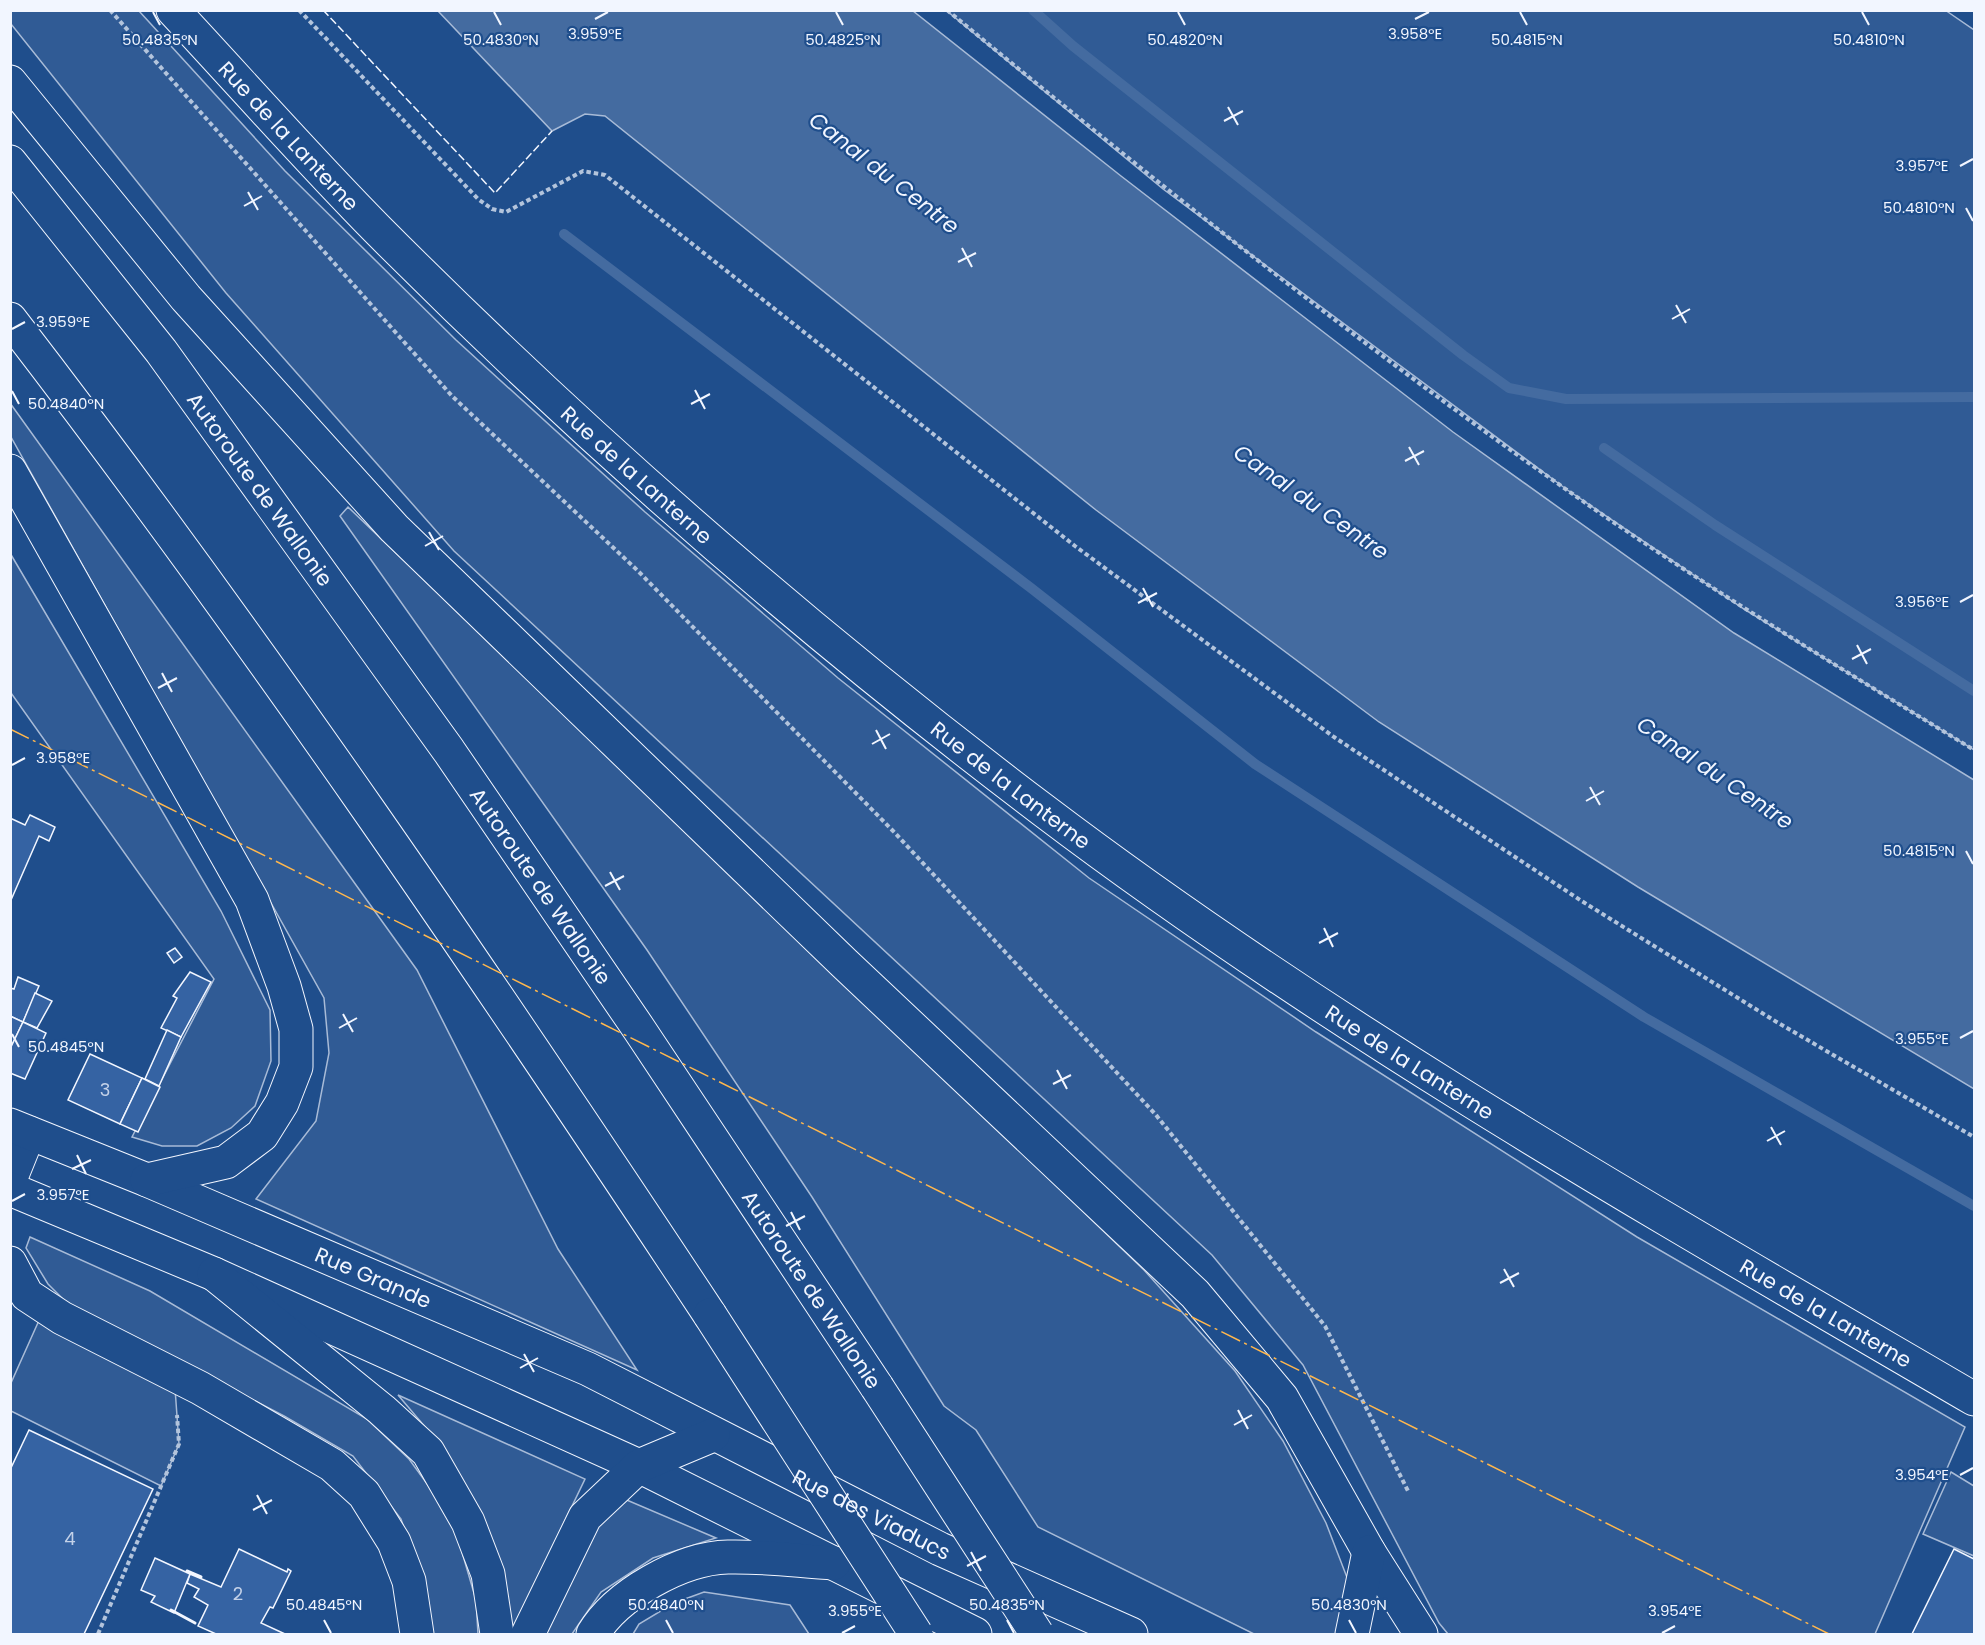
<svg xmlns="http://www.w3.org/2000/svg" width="1985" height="1645" font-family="Poppins,sans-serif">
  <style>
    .built { fill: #305b95; stroke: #a8bbd7; stroke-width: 1.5 }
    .water { fill: #446ba0; stroke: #a8bbd7; stroke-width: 1.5 }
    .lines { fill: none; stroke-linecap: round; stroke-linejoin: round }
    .stream { stroke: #446ba0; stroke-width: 10 }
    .building { fill: #3563a3; stroke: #f2f6ff; stroke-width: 1.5 }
    .minor-casing { stroke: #f2f6ff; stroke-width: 35 }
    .major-casing { stroke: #f2f6ff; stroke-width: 35 }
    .highway-casing { stroke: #f2f6ff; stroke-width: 35 }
    .path { stroke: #b3c4dc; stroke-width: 4; stroke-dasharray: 4.5 3; stroke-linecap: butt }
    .minor { stroke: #1f4e8c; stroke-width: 33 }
    .major { stroke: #1f4e8c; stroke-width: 33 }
    .highway { stroke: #1f4e8c; stroke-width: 33 }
    .highway-bridge-casing { stroke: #f2f6ff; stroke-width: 35; stroke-linecap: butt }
    .highway-bridge { stroke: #1f4e8c; stroke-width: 33 }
    .fence { stroke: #f2f6ff; stroke-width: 1.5; stroke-dasharray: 8 3; stroke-linecap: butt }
    .wall { stroke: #f2f6ff; stroke-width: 3 }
    .power { stroke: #ffb74d; stroke-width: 1.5; stroke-dasharray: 21 4.5 3 4.5; stroke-linecap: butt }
    .ticks { fill: none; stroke: #f2f6ff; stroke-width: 2 }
    .labels { text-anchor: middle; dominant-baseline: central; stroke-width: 4.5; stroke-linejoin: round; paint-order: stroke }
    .number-label { font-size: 18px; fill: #c3d1e8 }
    .street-label { font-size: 21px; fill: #f2f6ff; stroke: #1f4e8c }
    .water-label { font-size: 22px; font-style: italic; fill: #f2f6ff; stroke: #1f4e8c }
    .ticks-label { font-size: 15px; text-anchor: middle; fill: #f2f6ff; stroke: #1f4e8c; stroke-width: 4.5; stroke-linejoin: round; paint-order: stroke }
  </style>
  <rect width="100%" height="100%" fill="#1f4e8c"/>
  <g class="built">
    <polygon points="11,10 139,11 285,171 456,340 645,512 838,678 1089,878 1316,1032 1637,1237 1965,1427 1875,1634 1448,1634 1439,1623 1303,1365 1212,1255 454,551 226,293 11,24"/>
    <polygon points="1945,10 1974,30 1974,750 1744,609 1566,489 1163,189 947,11"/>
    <polygon points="10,403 417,970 558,1249 637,1370 256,1199 316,1121 329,1053 324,998 11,437"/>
    <polygon points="348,507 1144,1270 1235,1371 1283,1441 1326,1523 1348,1580 1342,1621 1335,1634 1254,1634 1038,1527 976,1430 944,1406 812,1197 647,950 340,516"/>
    <polygon points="10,553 221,911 270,1010 271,1061 255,1106 231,1128 197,1146 162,1146 132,1137 214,979 11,693"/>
    <polygon points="30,1237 150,1291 367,1419 409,1459 452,1518 476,1600 478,1634 432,1634 420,1575 401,1519 353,1456 284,1416 68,1304 48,1284 26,1248"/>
    <polygon points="45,1307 174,1374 179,1444 161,1486 11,1411 11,1383"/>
    <polygon points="398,1395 585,1479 512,1631 431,1434"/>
    <polygon points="1951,1472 1974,1486 1974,1556 1923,1534"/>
    <polygon points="622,1498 716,1538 653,1558 601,1592 572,1634 544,1634 588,1538"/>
    <polygon points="704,1592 790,1605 809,1634 633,1634 639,1624 674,1603"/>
  </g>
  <polygon class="water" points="438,11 913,11 1121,176 1453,432 1734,633 1974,780 1974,1089 1638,887 1379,722 1096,510 605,116 585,114 552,131"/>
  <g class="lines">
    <g class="stream">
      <polyline points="1033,10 1073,46 1463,355 1509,388 1566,399 1974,397"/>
      <polyline points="564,234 1031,588 1255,764 1644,1017 1974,1206"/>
      <polyline points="1604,448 1715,525 1974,691"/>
    </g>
  </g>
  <g class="building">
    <polygon points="30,815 55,827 49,841 39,836 11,900 10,818 25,825"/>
    <polygon points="175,948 182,957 174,963 167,953"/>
    <polygon points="190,972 211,982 181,1037 161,1028 177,998 173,996"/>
    <polygon points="18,977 39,986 23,1022 10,1016 10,988 14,989"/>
    <polygon points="35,993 52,1001 37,1028 23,1022"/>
    <polygon points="10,1016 23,1022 10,1049"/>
    <polygon points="23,1022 46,1033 25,1079 10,1073 10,1049"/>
    <polygon points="167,1030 181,1037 159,1086 145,1079"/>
    <polygon points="90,1054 142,1078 120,1124 68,1100"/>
    <polygon points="142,1078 160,1087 138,1132 120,1124"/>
    <polygon points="29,1430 153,1489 84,1634 10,1634 10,1470"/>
    <polygon points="239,1549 287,1572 288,1569 291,1571 273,1608 270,1607 261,1623 285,1634 216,1634 198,1626 208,1605 194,1597 199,1589 187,1583 190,1574 221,1587"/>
    <polygon points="1954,1549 1974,1559 1974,1634 1912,1634"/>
    <polygon points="155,1558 190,1574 174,1613 151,1602 155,1596 141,1590"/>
  </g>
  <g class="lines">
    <defs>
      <g id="minor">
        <polyline points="10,1180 29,1133"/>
        <polyline points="10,1263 27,1295 62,1318 200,1388 332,1465 364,1494 394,1542 409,1581 417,1634"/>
      </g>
      <g id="major">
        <path id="s1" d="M173,10C241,83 307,158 377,229C584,437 809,633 1043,810C1336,1032 1657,1214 1974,1399"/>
        <path id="s2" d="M10,1125L147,1180L588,1369L940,1549L1131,1634"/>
        <polyline points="10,1189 214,1274 639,1466 975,1634"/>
      </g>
      <g id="highway">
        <polyline points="10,82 186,298 394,528 844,963 1195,1294 1282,1398 1369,1552 1421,1634"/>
        <path id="s3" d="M10,162L161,351L449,751L639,1029L877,1387"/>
        <path d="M10,319C258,641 486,976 710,1315"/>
        <polyline points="10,471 252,900 284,986 296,1029 296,1067 282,1103 262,1135 226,1162 147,1180"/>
        <polyline points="214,1274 382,1410 428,1452 468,1522 488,1574 497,1634"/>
        <polyline points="528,1634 585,1517 639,1466 713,1435"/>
        <path d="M593,1634C616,1595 681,1558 728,1557C763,1556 799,1561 834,1563"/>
        <polyline points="1352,1634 1369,1552"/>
      </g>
    </defs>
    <use href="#minor" class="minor-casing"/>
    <use href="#major" class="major-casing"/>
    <use href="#highway" class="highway-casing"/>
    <g class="path">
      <polyline points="110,10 452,396 637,570 895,833 1156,1115 1325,1326 1409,1493"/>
      <polyline points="299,10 478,199 492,209 506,212 583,171 605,175 1075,546 1334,737 1580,900 1775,1021 1974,1137"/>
      <path d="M947,10C1148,176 1353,340 1567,490C1699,583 1837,666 1974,750"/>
      <polyline points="98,1634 179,1444 177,1415"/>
    </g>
    <use href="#minor" class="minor"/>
    <use href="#major" class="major"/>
    <use href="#highway" class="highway"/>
    <defs>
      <g id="highway-bridge">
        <polyline points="710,1315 916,1634"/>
        <polyline points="877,1387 1037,1634"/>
      </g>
    </defs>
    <use href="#highway-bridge" class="highway-bridge-casing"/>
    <use href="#highway-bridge" class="highway-bridge"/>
    <polyline class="fence" points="323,10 495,193 552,131"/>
    <g class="wall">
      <polyline points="187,1571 201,1577"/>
      <polyline points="171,1610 195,1623"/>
    </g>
    <polyline class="power" points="10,729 1829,1634"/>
  </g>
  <path class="ticks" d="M153,12L160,25M494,12L501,25M836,12L843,25M1178,12L1185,25M1520,12L1527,25M1862,12L1869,25M595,19L608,12M1415,19L1429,12M1228,107L1238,125M1224,121L1243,111M1960,166L1973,159M248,192L258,210M244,206L262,196M1966,208L1973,221M962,248L972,267M958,262L976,253M1676,305L1686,323M1672,319L1690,309M12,329L25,322M695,390L705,409M12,391L19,404M691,404L710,394M1409,447L1419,465M1405,461L1424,451M429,532L439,550M425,546L443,536M1143,588L1153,607M1960,602L1973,595M1138,603L1157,593M1857,645L1867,664M1852,659L1871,649M162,673L172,692M158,688L177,678M876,730L886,749M872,744L890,734M12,765L25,758M1590,787L1600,805M1586,801L1604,791M1966,851L1973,864M610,872L620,890M605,886L624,876M1324,928L1333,947M1319,943L1338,933M343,1014L353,1032M339,1028L357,1018M12,1034L19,1047M1960,1038L1973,1031M1057,1070L1067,1089M1053,1084L1071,1075M1771,1127L1781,1145M1767,1141L1785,1131M77,1155L86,1174M72,1169L91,1160M12,1201L25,1194M791,1212L800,1230M786,1226L805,1216M1504,1269L1514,1287M1500,1283L1519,1273M524,1354L534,1372M520,1368L538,1358M1238,1410L1248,1429M1234,1425L1252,1415M1960,1475L1973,1468M257,1495L267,1514M253,1510L272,1500M971,1552L981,1571M967,1566L986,1556M324,1620L331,1633M666,1620L673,1633M1007,1620L1014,1633M1349,1620L1356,1633M842,1633L855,1626M1662,1633L1675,1626"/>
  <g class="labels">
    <g class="number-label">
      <text x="105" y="1089">3</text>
      <text x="70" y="1538">4</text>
      <text x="238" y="1593">2</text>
    </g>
    <g class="street-label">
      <text stroke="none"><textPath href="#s1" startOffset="171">Rue de la Lanterne</textPath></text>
      <text stroke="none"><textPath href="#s1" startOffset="657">Rue de la Lanterne</textPath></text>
      <text stroke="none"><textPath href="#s3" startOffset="412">Autoroute de Wallonie</textPath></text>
      <text stroke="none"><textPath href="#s1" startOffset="1143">Rue de la Lanterne</textPath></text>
      <text stroke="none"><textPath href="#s3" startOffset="898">Autoroute de Wallonie</textPath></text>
      <text stroke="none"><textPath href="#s1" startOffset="1629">Rue de la Lanterne</textPath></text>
      <text stroke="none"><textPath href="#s2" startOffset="394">Rue Grande</textPath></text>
      <text stroke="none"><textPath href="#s3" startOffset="1384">Autoroute de Wallonie</textPath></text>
      <text stroke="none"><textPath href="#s1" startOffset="2115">Rue de la Lanterne</textPath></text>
      <text stroke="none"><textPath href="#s2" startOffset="946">Rue des Viaducs</textPath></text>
    </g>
    <g class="water-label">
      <text transform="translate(884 173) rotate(38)">Canal du Centre</text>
      <text transform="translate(1311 502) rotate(35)">Canal du Centre</text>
      <text transform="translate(1715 773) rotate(34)">Canal du Centre</text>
    </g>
  </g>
  <g class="ticks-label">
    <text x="595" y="39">3.959°E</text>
    <text x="1415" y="39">3.958°E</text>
    <text x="160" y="45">50.4835°N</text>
    <text x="501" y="45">50.4830°N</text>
    <text x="843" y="45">50.4825°N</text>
    <text x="1185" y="45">50.4820°N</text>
    <text x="1527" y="45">50.4815°N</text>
    <text x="1869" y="45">50.4810°N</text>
    <text x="1922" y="171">3.957°E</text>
    <text x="1919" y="213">50.4810°N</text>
    <text x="63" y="327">3.959°E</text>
    <text x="66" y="409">50.4840°N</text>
    <text x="1922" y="607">3.956°E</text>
    <text x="63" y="763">3.958°E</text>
    <text x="1919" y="856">50.4815°N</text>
    <text x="1922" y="1044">3.955°E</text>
    <text x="66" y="1052">50.4845°N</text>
    <text x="63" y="1200">3.957°E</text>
    <text x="1922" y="1480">3.954°E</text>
    <text x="324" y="1610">50.4845°N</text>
    <text x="666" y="1610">50.4840°N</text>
    <text x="1007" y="1610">50.4835°N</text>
    <text x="1349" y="1610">50.4830°N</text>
    <text x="855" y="1616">3.955°E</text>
    <text x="1675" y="1616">3.954°E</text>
  </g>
  <rect width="1985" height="1645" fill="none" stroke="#f2f6ff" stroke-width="24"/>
</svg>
